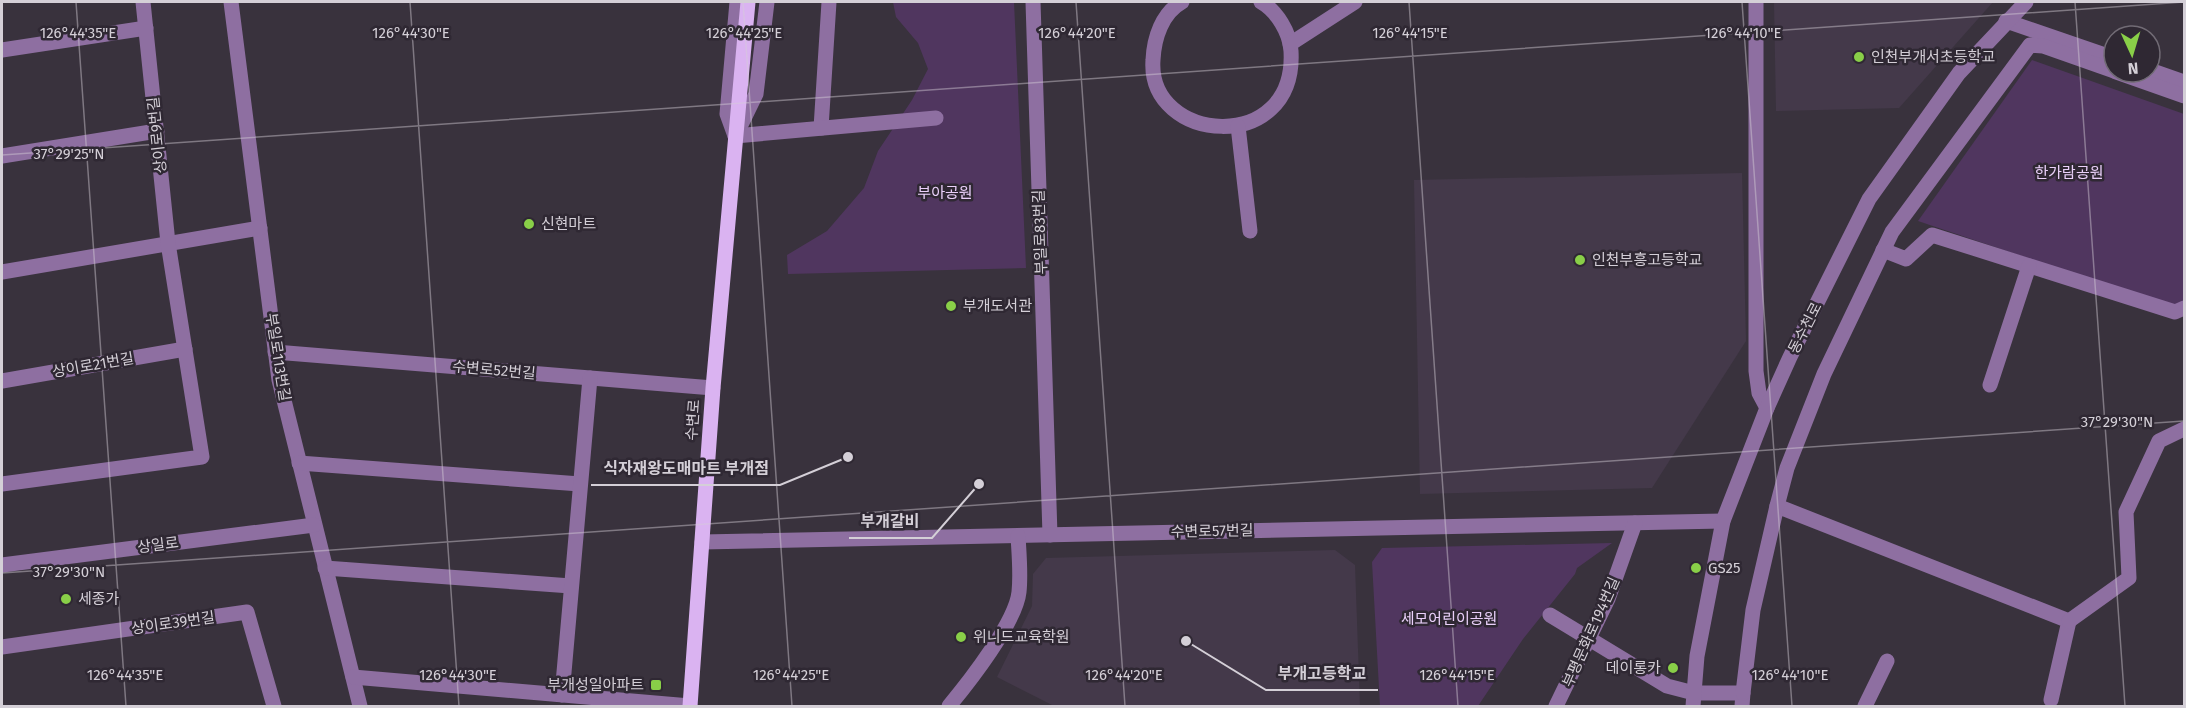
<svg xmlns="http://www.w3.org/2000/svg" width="2186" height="708" font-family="'Fira Sans','Noto Sans KR',sans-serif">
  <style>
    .built { fill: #44394a }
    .green { fill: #50365f }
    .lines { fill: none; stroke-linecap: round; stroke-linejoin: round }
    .minor { stroke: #8e6fa1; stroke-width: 15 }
    .major { stroke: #dab3f1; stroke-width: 15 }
    .ticks { fill: none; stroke: #d4cfd7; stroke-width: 1.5; stroke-opacity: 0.45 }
    .poi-dot { fill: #89cf48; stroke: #2f2833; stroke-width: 2 }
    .labels { text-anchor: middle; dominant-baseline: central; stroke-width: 5; stroke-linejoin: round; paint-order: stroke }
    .poi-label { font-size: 15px; fill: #d4cfd7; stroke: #2f2833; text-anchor: start }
    .street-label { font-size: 15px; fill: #d4cfd7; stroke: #2f2833 }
    .park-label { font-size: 15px; fill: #ead0fa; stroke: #2f2833 }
    .ticks-label { font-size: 15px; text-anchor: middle; fill: #d4cfd7; stroke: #2f2833; stroke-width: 5; stroke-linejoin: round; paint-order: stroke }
    .leader { fill: none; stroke: #d4cfd7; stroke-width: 2 }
    .callout-dot { fill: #d4cfd7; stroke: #2f2833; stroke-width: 2 }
    .callout-label { font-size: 16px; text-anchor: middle; font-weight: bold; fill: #d4cfd7; stroke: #2f2833; stroke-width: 5; stroke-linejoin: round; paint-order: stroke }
  </style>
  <rect width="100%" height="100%" fill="#39323d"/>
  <g class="built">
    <polygon points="1774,2 1993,2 1899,108 1776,111"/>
    <polygon points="1742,173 1746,341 1652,488 1420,494 1414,180"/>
    <polygon points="1335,550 1355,565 1360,706 1054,706 997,677 1032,606 1033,574 1046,558"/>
  </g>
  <g class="green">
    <polygon points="893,2 1014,2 1026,268 788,274 787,255 827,231 864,188 878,151 912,100 928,69 918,43 896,17"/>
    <polygon points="2032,60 2184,114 2184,304 2178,309 1918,221"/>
    <polygon points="1612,543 1577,568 1575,574 1523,639 1478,706 1380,706 1372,562 1382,548"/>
  </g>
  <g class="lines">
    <g class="minor">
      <polyline points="231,2 279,380 360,706"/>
      <polyline points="1033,2 1050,535"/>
      <path d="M1182,2C1162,13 1154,38 1153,60C1147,144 1297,156 1291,51C1290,33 1277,11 1261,2"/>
      <polyline points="1756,2 1756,371 1759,393 1767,408"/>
      <polyline points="2006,21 2114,58"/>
      <polyline points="1290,44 1355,2"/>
      <polyline points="2,50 146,28"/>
      <polyline points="2150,70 2184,82"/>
      <polyline points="2116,72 2184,96"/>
      <polyline points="1238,126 1250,231"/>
      <polyline points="821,128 829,2"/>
      <polyline points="737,133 756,94 767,2"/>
      <polyline points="735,136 936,118"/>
      <polyline points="735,136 727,114 737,2"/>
      <polyline points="2,156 157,131"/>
      <polyline points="1883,250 1906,259 1932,235 2175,312 2184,308"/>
      <polyline points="2,272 260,228"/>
      <polyline points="275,352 713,388"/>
      <polyline points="2,381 185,349"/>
      <polyline points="1990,385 2029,266"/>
      <polyline points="299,463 580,484"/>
      <polyline points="2,484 202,457 168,243 143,2"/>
      <polyline points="1777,506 2069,621 2051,700"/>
      <polyline points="702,542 1723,521"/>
      <polyline points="2,565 314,525"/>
      <polyline points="325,568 571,586"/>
      <polyline points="1550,615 1667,686 1694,693 1743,693 1742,706"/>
      <polyline points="2069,621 2129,578 2126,512 2159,441 2184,429"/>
      <polyline points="2,647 247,612 274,706"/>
      <polyline points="353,677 690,706"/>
      <polyline points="1743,693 1753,610 1777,506 1787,468 1824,374 1892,232 2030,45 2043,46 2114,71"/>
      <polyline points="562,695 590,378"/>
      <path d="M949,706C969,682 1016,622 1019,592C1021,574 1019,554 1018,536"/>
      <polyline points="1556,706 1608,599 1635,523"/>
      <polyline points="1693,706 1697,656 1723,521 1767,408 1790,357 1869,199 1959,73 2026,2"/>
      <polyline points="1865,706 1887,661"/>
    </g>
    <polyline class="major" points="690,706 713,388 748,2"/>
  </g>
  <path class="ticks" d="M76,2L126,706M410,2L459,706M743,2L792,706M1076,2L1125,706M1409,2L1458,706M1742,2L1792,706M2075,2L2125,706M2,155L2184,2M2,573L2184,421"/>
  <g class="poi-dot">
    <circle cx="1859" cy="57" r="6"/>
    <circle cx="529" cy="224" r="6"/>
    <circle cx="1580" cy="260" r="6"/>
    <circle cx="951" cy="306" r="6"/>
    <circle cx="1696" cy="568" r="6"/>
    <circle cx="66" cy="599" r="6"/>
    <circle cx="961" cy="637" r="6"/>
    <circle cx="1673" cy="668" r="6"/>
    <rect x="650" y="679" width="12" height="12" rx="3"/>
  </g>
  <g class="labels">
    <g class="poi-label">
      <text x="1871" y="57">인천부개서초등학교</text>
      <text x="541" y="224">신현마트</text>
      <text x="1592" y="260">인천부흥고등학교</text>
      <text x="963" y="306">부개도서관</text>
      <text x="1708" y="568">GS25</text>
      <text x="78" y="599">세종가</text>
      <text x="973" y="637">위니드교육학원</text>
      <text x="1661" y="668" text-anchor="end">데이롱카</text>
      <text x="644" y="685" text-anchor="end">부개성일아파트</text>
    </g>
    <g class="street-label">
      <text transform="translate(157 135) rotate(-96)">상이로9번길</text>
      <text transform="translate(1040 232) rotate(-92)">부일로83번길</text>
      <text transform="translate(1805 328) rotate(-63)">동수천로</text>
      <text transform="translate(278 357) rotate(81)">부일로113번길</text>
      <text transform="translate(93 365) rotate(-10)">상이로21번길</text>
      <text transform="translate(494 370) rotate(5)">수변로52번길</text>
      <text transform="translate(693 420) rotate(-86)">수변로</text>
      <text transform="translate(1212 531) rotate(-1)">수변로57번길</text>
      <text transform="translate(158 545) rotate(-7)">상일로</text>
      <text transform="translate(173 623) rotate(-8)">상이로39번길</text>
      <text transform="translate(1591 632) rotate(-66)">부평문화로194번길</text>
    </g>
    <g class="park-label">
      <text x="2069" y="173">한가람공원</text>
      <text x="945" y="193">부아공원</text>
      <text x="1449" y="619">세모어린이공원</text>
    </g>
  </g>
  <g class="ticks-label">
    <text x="78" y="38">126°44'35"E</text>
    <text x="411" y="38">126°44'30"E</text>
    <text x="744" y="38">126°44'25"E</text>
    <text x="1077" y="38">126°44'20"E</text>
    <text x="1410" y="38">126°44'15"E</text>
    <text x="1743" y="38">126°44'10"E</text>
    <text x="69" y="159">37°29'25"N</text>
    <text x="2117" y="427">37°29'30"N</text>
    <text x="69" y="577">37°29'30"N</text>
    <text x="125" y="680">126°44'35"E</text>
    <text x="458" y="680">126°44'30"E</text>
    <text x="791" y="680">126°44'25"E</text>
    <text x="1124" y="680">126°44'20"E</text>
    <text x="1457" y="680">126°44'15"E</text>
    <text x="1790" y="680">126°44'10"E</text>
  </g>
  <path class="leader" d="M848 457L780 485H591M979 484L932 538H849M1186 641L1266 690H1378"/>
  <g class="callout-dot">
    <circle cx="848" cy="457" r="6"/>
    <circle cx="979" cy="484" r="6"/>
    <circle cx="1186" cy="641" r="6"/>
  </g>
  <g class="callout-label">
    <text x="686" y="474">식자재왕도매마트 부개점</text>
    <text x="890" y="527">부개갈비</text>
    <text x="1322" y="679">부개고등학교</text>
  </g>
  <rect width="2186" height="708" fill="none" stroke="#d4cfd7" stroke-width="6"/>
  <g transform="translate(2132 54) rotate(176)"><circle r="28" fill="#2f2833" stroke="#716b75" stroke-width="1.5"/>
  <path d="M0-4.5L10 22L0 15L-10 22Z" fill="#89cf48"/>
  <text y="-9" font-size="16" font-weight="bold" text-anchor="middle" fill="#d4cfd7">N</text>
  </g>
</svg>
